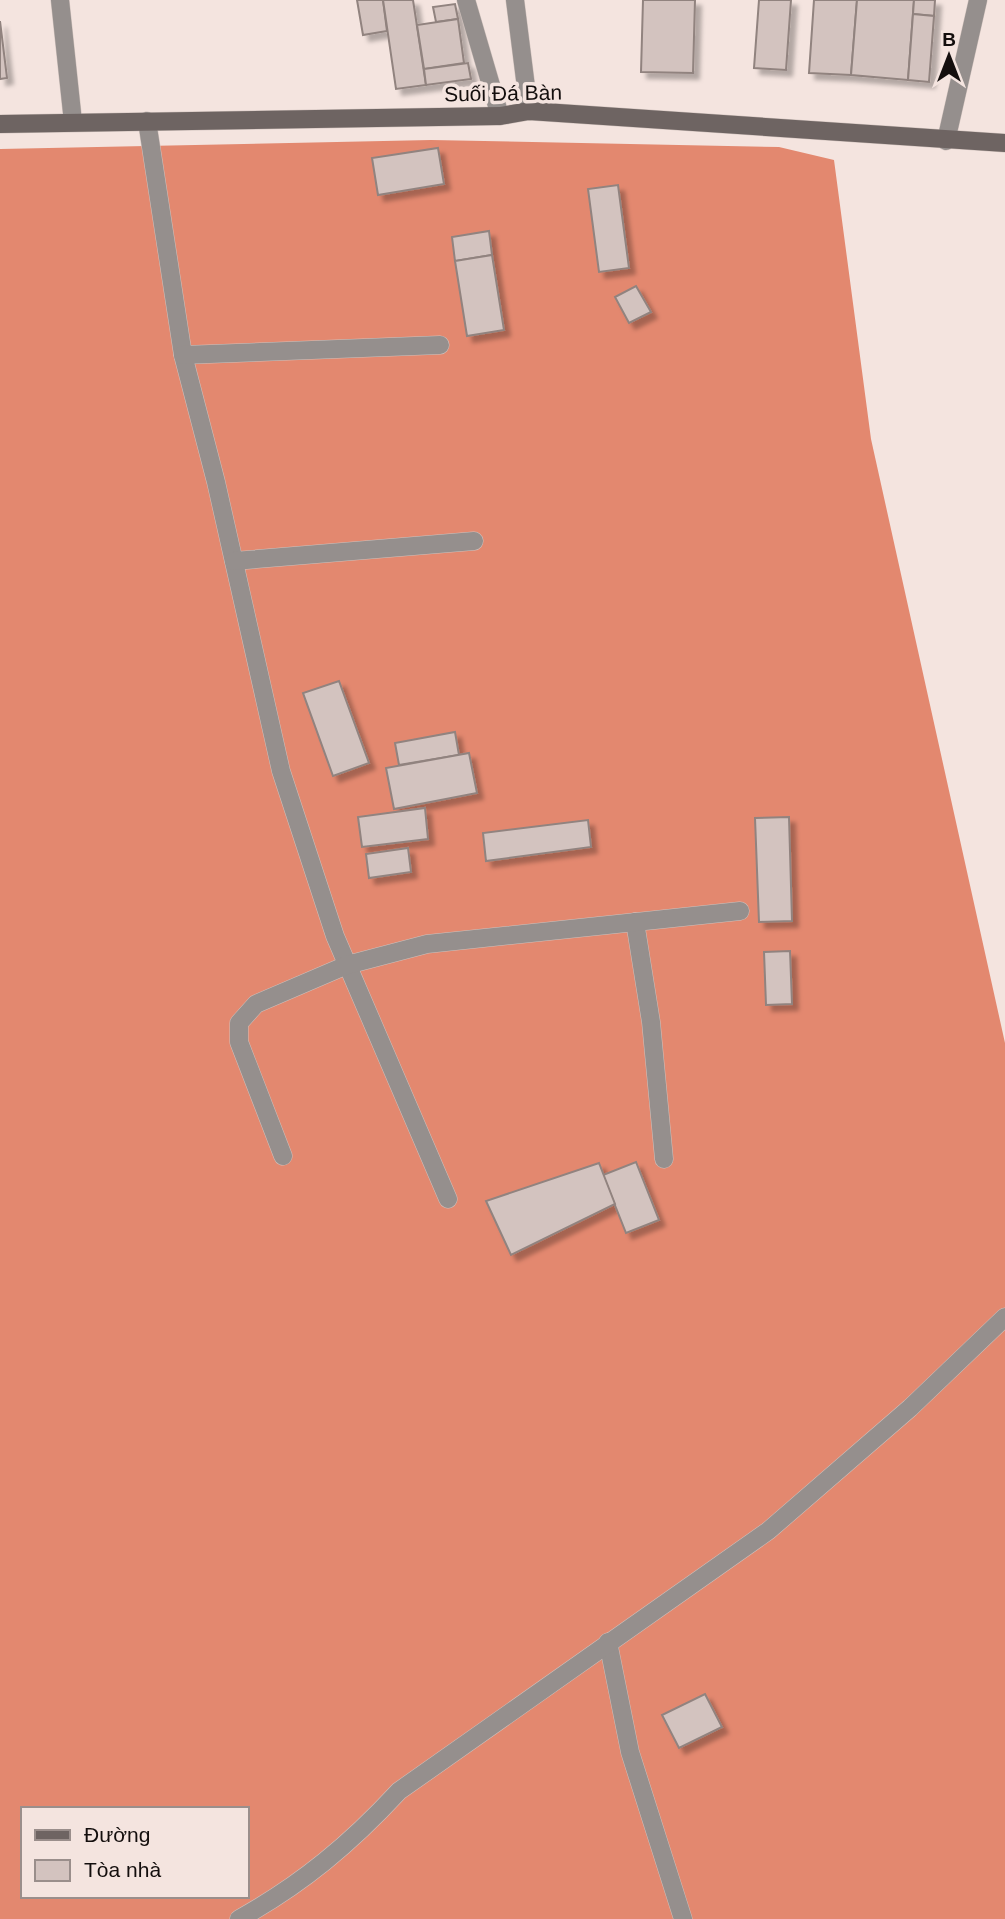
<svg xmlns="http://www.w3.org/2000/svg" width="1005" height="1919" font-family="Arial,sans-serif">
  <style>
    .forest { fill: #e3886f; fill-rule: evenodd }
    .building { fill: #d3c3bf; stroke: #91837f; stroke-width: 2; filter: url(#shadow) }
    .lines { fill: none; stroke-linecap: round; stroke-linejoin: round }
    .street-casing { stroke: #d0c2bd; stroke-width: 19 }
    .secondary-casing { stroke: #d0c2bd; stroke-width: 19 }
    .street { stroke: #958f8d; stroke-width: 18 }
    .secondary { stroke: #6e6462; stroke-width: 18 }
    .labels { text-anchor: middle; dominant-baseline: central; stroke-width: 7; stroke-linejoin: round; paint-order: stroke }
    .street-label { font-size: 21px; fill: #130e0d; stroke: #f4e4df }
  </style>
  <defs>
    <filter id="shadow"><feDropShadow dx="6" dy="6" stdDeviation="2" flood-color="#0004"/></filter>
  </defs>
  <rect width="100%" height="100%" fill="#f4e4df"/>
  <path class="forest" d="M431,140L779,147L834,160L871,439L1005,1043V1919H0V149ZM23,1809H247V1896H23Z"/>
  <g class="building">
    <polygon points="357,0 383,0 387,31 363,35"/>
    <polygon points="383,0 413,0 426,85 396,89"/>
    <polygon points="643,0 695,0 693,73 641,72"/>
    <polygon points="759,0 791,0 786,70 754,68"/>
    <polygon points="814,0 857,0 851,75 809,73"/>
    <polygon points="857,0 914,0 908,80 851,75"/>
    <polygon points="914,0 935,0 934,16 913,14"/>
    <polygon points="455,4 458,19 436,22 433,7"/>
    <polygon points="913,14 934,16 929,82 908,80"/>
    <polygon points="458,19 464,63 424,69 417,25"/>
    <polygon points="0,21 7,78 0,79"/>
    <polygon points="468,63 471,79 426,85 424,69"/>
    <polygon points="438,148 444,184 378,195 372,158"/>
    <polygon points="618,185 629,268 599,272 588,189"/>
    <polygon points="489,231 492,255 455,261 452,237"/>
    <polygon points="492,255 504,330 467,336 455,261"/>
    <polygon points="636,286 651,312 629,323 615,297"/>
    <polygon points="339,681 369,763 333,776 303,693"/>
    <polygon points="455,732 459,755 399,765 395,743"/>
    <polygon points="469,753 477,793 394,809 386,768"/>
    <polygon points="425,808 428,839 362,847 358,817"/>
    <polygon points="789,817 792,921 759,922 755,818"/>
    <polygon points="588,820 591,847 486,861 483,833"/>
    <polygon points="408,848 411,872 369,878 366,854"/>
    <polygon points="790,951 792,1004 766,1005 764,952"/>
    <polygon points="636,1162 659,1220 626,1233 603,1175"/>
    <polygon points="599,1163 615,1204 511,1255 486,1201"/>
    <polygon points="705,1694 722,1727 679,1748 662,1715"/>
  </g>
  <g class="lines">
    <defs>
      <g id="street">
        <polyline points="60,0 73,122"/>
        <polyline points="466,0 500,116"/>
        <polyline points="515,0 529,111"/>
        <polyline points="147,121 183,355 216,482 281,771 335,936 448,1199"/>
        <polyline points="946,141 978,0"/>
        <polyline points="183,355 440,345"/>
        <polyline points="234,561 474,541"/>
        <polyline points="635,922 651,1022 664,1159"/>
        <polyline points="283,1156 239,1042 239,1023 256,1004 347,965 427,944 740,911"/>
        <polyline points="608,1642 630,1752 683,1919"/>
        <path d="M239,1919C302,1884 350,1844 399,1791L768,1531L910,1408L1005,1317"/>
      </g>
      <polyline id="secondary" points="0,124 500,116 529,111 1005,143"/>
    </defs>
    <use href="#street" class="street-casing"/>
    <use href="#secondary" class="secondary-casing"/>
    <use href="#street" class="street"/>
    <use href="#secondary" class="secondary"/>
  </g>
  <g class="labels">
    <g class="street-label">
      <text transform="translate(503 93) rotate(-1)">Suối Đá Bàn</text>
    </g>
  </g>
  <rect x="21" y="1807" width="228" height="91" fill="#f4e4df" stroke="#9a8e8b" stroke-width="2"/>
  <rect x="35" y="1830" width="35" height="10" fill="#6e6462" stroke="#9a8e8b" stroke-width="2"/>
  <text x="84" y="1842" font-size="21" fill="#130e0d">Đường</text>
  <rect x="35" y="1860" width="35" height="21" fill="#d3c3bf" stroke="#9a8e8b" stroke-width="2"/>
  <text x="84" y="1877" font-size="21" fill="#130e0d">Tòa nhà</text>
  <g transform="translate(949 56)" stroke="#f4e4df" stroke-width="5" paint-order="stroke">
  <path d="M0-5L12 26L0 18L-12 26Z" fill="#130e0d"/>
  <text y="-10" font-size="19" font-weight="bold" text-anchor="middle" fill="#130e0d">B</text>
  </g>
</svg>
